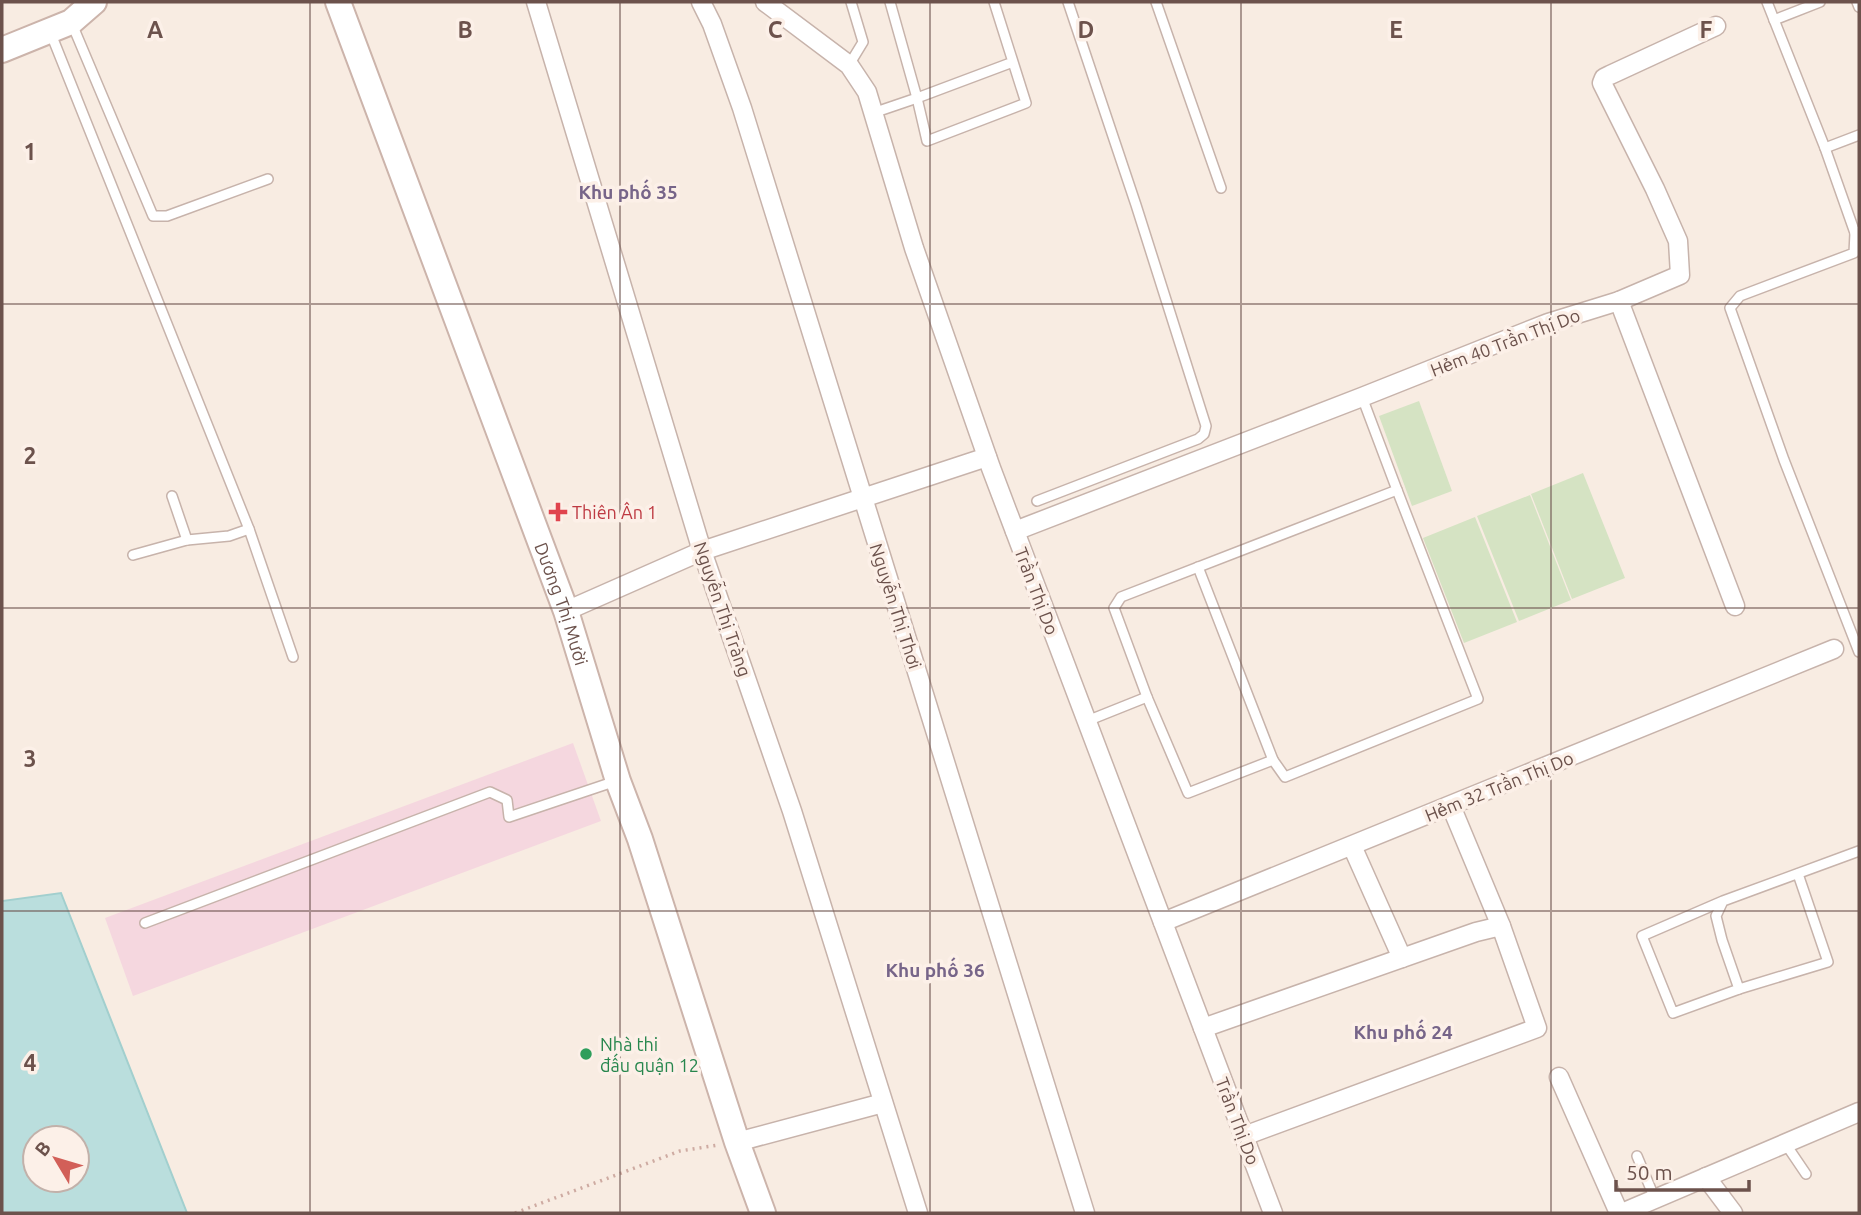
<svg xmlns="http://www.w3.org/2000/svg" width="1861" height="1215" font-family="Ubuntu,sans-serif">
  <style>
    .medical { fill: #f5d7df }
    .green { fill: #d5e3c3 }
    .water { fill: #badedd; stroke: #a2cfce; stroke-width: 2; fill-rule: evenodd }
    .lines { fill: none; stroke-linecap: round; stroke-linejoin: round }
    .lane-casing { stroke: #c7b3ab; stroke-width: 12 }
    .street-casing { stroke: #c7b3ab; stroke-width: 21 }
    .secondary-casing { stroke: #ccb4ab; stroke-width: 28 }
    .path { stroke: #ceaba2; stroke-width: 3.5; stroke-dasharray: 2 5; stroke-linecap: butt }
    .lane { stroke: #fff; stroke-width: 9 }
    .street { stroke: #fff; stroke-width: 18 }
    .secondary { stroke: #fff; stroke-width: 24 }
    .grid { fill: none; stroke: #6c524c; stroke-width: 2; stroke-opacity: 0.55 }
    .health-dot { fill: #e0444e; stroke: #fcf0e8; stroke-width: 2.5 }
    .leisure-dot { fill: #2e9e5b; stroke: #fcf0e8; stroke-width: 2.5 }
    .labels { text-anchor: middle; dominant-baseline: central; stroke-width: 7; stroke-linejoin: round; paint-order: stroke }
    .street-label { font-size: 18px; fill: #6c524c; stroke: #fcf0e8 }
    .health-label { font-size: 18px; fill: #be3a42; stroke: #fcf0e8; text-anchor: start }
    .leisure-label { font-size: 18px; fill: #27864d; stroke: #fcf0e8; text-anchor: start }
    .neighbourhood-label { font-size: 19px; font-weight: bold; fill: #776589; stroke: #fcf0e8 }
    .grid-label { font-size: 23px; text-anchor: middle; font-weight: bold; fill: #6c524c; stroke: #fcf0e8; stroke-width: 7; stroke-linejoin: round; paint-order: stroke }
  </style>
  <rect width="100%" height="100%" fill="#f8ece2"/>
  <polygon class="medical" points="573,743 601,821 133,996 105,918"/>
  <g class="green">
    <polygon points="1419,401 1452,491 1412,506 1379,416"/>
    <polygon points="1583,473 1625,578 1572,599 1531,494"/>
    <polygon points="1530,495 1571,600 1519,621 1477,516"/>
    <polygon points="1475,517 1517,622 1464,643 1423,538"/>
  </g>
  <path class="water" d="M61,893L187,1213H2V901ZM35,1138H77V1180H35Z"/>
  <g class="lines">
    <defs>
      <g id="lane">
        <polyline points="994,2 1026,103 927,141 917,98 1013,62"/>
        <polyline points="1156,2 1221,188"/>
        <polyline points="1767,2 1825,148 1855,233 1858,232"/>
        <polyline points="1857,2 1859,7"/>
        <polyline points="1774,20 1820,2"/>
        <polyline points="72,24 153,216 167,216 268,179"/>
        <polyline points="51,34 249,529 293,657"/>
        <polyline points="849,65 863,42 851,2"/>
        <polyline points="873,113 917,98 890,2"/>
        <polyline points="1825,148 1859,135"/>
        <polyline points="1855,233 1854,253 1740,296 1730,308 1784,460 1859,652"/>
        <polyline points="172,496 187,540"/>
        <polyline points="1037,501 1198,439 1204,434 1206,426 1136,205 1068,2"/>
        <polyline points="133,555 187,540 229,536 249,529"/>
        <polyline points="1147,697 1188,793 1273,760 1198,567"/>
        <polyline points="1087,721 1147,697 1114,608 1121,597 1397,490 1362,397"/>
        <polyline points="1273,760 1285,777 1478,699 1397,490"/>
        <polyline points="1723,901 1642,936 1673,1013 1739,989 1722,940 1716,916 1723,901 1859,851"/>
        <polyline points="145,923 490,792 507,800 509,817 616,781"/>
        <polyline points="1739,989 1828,962 1798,874"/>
        <polyline points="1785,1143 1806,1174"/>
        <polyline points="1637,1156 1655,1199"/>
      </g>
      <g id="street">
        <polyline points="536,2 702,551 792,811 918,1213"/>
        <polyline points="701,2 712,24 742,108 1085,1213"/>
        <polyline points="765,2 849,65 867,92 914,248 991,468 1273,1213"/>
        <polyline points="1619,301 1735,606"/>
        <polyline points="1015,531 1362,397 1548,323 1619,301 1680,275 1678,241 1655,189 1602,83 1604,78 1610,75 1716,26"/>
        <polyline points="566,611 702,551 987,457"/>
        <polyline points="1451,806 1501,926"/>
        <polyline points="1352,846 1402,958"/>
        <polyline points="1163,922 1834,649"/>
        <polyline points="1203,1028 1476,932 1501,926 1537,1028 1244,1136"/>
        <polyline points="1559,1077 1619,1213"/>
        <polyline points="737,1142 883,1103"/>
        <polyline points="1706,1177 1733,1213"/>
        <polyline points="1622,1213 1859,1112"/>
      </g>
      <g id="secondary">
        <path id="s1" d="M338,2L566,611L618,781L640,839L737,1142L763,1213"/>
        <polyline points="2,50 71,22 94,2"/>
      </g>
    </defs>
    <use href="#lane" class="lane-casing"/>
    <use href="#street" class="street-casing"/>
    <use href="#secondary" class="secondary-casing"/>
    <polyline class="path" points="515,1213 680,1151 718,1145"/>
    <use href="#lane" class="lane"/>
    <use href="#street" class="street"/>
    <use href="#secondary" class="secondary"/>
  </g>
  <path class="grid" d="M310,2V1213M620,2V1213M930,2V1213M1241,2V1213M1551,2V1213M2,304H1859M2,608H1859M2,911H1859"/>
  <path class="health-dot" d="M554.5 501.5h7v7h7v7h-7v7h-7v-7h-7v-7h7z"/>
  <circle class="leisure-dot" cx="586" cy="1054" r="7"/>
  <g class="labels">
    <g class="street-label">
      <text transform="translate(1505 342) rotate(-21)">Hẻm 40 Trần Thị Do</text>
      <text transform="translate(1037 591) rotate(69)">Trần Thị Do</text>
      <text stroke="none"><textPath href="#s1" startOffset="642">Dương Thị Mười</textPath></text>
      <text transform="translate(896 606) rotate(72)">Nguyễn Thị Thơi</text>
      <text transform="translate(723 609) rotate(71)">Nguyễn Thị Tràng</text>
      <text transform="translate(1499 786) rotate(-22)">Hẻm 32 Trần Thị Do</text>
      <text transform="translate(1238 1121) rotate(69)">Trần Thị Do</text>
    </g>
    <g class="health-label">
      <text x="572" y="512">Thiên Ân 1</text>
    </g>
    <g class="leisure-label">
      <text x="600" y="1044">Nhà thi<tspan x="600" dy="21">đấu quận 12</tspan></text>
    </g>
    <g class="neighbourhood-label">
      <text x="628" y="192">Khu phố 35</text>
      <text x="935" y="970">Khu phố 36</text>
      <text x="1403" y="1032">Khu phố 24</text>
    </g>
  </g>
  <g class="grid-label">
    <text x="155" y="38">A</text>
    <text x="465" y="38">B</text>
    <text x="775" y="38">C</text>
    <text x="1086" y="38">D</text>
    <text x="1396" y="38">E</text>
    <text x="1706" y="38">F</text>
    <text x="30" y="160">1</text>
    <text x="30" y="464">2</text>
    <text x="30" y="767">3</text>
    <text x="30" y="1071">4</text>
  </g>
  <rect width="1861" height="1215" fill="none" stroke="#6c524c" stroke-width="7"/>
  <g transform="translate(56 1159) rotate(308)"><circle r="33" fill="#fcf0e8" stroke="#c2b1aa" stroke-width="2"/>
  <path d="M0-5L12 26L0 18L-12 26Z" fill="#d25f58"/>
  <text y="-10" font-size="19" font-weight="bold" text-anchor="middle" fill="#6c524c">B</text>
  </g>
  <path d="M1616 1180v10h133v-10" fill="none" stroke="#6c524c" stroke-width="3.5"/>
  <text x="1626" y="1180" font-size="21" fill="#6c524c" stroke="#fcf0e8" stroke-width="5" paint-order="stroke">50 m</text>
</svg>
